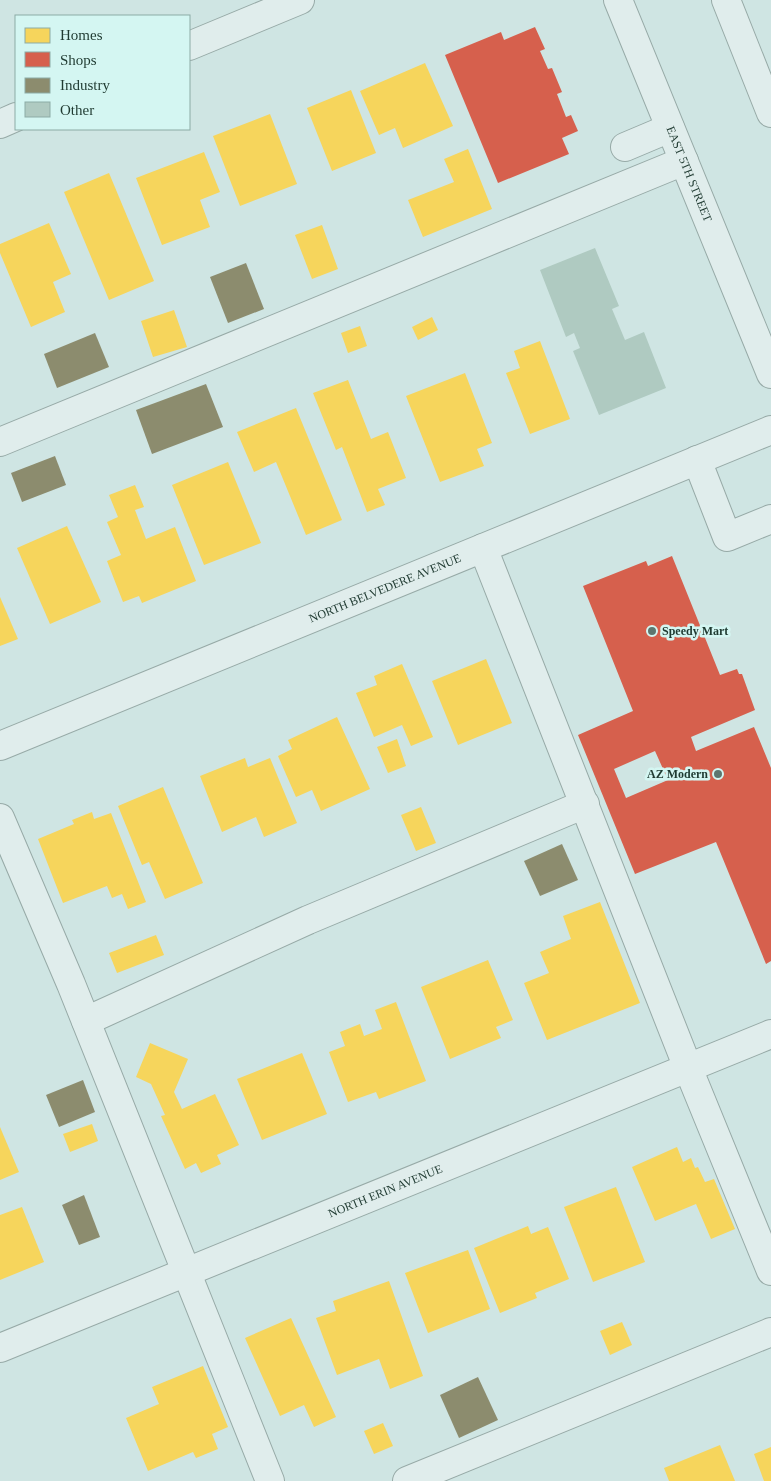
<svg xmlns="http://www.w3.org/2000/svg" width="771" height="1481" font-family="Georgia,serif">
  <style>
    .homes { fill: #f6d55c }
    .shops { fill: #d6604d; fill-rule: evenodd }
    .industry { fill: #8c8c6e }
    .building { fill: #afcac1 }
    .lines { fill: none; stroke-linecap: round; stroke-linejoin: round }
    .minor-casing { stroke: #97aaa7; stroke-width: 30 }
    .minor { stroke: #e0edec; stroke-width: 28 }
    .poi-dot { fill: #5d766f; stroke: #d4f6f2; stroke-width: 2 }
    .labels { text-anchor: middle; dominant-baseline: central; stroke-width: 5; stroke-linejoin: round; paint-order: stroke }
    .street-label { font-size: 12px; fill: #1f3a31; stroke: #d4f6f2 }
    .poi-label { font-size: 12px; font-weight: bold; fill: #1f3a31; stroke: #d4f6f2; text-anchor: start }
  </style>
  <rect width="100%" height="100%" fill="#cfe5e3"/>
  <g class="homes">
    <polygon points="425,63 453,126 403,148 395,128 379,135 360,91"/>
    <polygon points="351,90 376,153 332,171 307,108"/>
    <polygon points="270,114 297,184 240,206 213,136"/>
    <polygon points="468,149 492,209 423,237 408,200 454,182 444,159"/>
    <polygon points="204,152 220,192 200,200 210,227 162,245 136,178"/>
    <polygon points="109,173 154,281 109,300 64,192"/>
    <polygon points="49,223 71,274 53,282 65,312 31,327 0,253 0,244"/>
    <polygon points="322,225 338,269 312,279 295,235"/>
    <polygon points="174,310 187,347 153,357 141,321"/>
    <polygon points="432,317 438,330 418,340 412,327"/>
    <polygon points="360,326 367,346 348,353 341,333"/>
    <polygon points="540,341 570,419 530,434 506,373 520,368 514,351"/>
    <polygon points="465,373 492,443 477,449 484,466 440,482 406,396"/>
    <polygon points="348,380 371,439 388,432 406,478 378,489 385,505 367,512 342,447 336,450 313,393"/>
    <polygon points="296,408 342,520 306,535 276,462 254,472 237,432"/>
    <polygon points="228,462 261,543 204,565 172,485"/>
    <polygon points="135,485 144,507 135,510 146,539 175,527 196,581 142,603 139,596 123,602 107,561 121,555 107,522 118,517 109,495"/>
    <polygon points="67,526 101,602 50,624 17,548"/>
    <polygon points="0,597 18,639 0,646"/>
    <polygon points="486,659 512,723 458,745 432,681"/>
    <polygon points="402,664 433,737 411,746 402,725 374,737 356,693 377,685 374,676"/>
    <polygon points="337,717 370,789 321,811 312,790 296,797 278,756 292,749 288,740"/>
    <polygon points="397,739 406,766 388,773 377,747"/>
    <polygon points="245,758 248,767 270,758 297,823 264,837 256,817 222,832 200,776"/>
    <polygon points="163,787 203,883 165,899 149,862 142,865 118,806"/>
    <polygon points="421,807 436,843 416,851 401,815"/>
    <polygon points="92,812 94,819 111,813 146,902 128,909 122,894 112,898 107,886 63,903 38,839 74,824 72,820"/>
    <polygon points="600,902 640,1003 547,1040 524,983 549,973 540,952 571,939 563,916"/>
    <polygon points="156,935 164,955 117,973 109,953"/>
    <polygon points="488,960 513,1020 496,1027 501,1038 450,1059 421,987"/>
    <polygon points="396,1002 426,1081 379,1099 376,1092 348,1102 329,1052 345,1046 340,1032 360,1024 364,1036 382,1029 375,1010"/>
    <polygon points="150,1043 188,1059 174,1092 182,1109 215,1094 239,1145 217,1155 221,1164 201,1173 196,1163 185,1169 161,1116 165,1115 151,1084 136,1077"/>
    <polygon points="302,1053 327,1114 262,1140 237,1079"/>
    <polygon points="92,1124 98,1141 70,1152 63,1134"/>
    <polygon points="0,1127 19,1172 0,1180"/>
    <polygon points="677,1147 683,1162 691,1158 695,1168 698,1167 705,1182 714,1179 735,1229 711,1239 696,1204 655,1221 632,1167"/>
    <polygon points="616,1187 645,1262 593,1282 564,1207"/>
    <polygon points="22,1207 44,1262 0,1280 0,1215"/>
    <polygon points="528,1226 531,1234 548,1227 569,1279 535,1293 537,1298 500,1313 474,1248"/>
    <polygon points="468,1250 490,1309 428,1333 405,1273"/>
    <polygon points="389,1281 423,1376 390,1389 379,1359 337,1375 316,1318 336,1311 333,1301"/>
    <polygon points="291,1318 336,1417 314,1427 304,1405 280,1416 245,1338"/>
    <polygon points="622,1322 632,1345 610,1355 600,1331"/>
    <polygon points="203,1366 228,1427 212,1434 218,1449 196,1458 193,1452 148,1471 126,1418 159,1404 152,1387"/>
    <polygon points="383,1423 393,1446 374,1454 364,1431"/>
    <polygon points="720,1445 735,1481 669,1481 664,1468"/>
    <polygon points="771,1447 771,1481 764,1481 754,1454"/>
  </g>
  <g class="shops">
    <polygon points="535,27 545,49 540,51 548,69 552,68 562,92 557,94 566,117 571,115 578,131 562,138 569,154 498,183 445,55 501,32 504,40"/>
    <path d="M672,556L720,675L737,669L739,674H742L755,710L691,737L696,751L754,727L771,768V961L766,964L716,842L635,874L578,735L633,711L583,586L646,561L648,566ZM655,751L668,780L626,798L614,769Z"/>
  </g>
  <g class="industry">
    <polygon points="246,263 264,309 228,323 210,277"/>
    <polygon points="95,333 109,367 57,388 44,354"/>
    <polygon points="206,384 223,427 152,454 136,410"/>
    <polygon points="55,456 66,485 22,502 11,473"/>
    <polygon points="562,844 578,880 540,896 524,861"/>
    <polygon points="83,1080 95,1112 59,1127 46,1095"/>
    <polygon points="84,1195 100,1237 79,1245 62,1205"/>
    <polygon points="478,1377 498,1420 459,1438 440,1395"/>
  </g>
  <polygon class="building" points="595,248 619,306 612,309 625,340 644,332 666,388 599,415 573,351 580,348 574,333 566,337 540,270"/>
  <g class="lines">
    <defs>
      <g id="minor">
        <path id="s1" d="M618,0L771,374"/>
        <polyline points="726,0 771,113"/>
        <polyline points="189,46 300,0"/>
        <polyline points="0,124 16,117"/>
        <polyline points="625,147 670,128"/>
        <polyline points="0,442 684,161"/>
        <polyline points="697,460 727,537 771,519"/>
        <polyline points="483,548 688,1068 771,1271"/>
        <path id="s2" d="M0,746L771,430"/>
        <polyline points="0,818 71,984 270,1481"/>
        <polyline points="86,1021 308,920 585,804"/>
        <path id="s3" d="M0,1348L771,1034"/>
        <polyline points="407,1481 771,1332"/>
      </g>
    </defs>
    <use href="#minor" class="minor-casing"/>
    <use href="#minor" class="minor"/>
  </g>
  <g class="poi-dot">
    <circle cx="652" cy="631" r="5"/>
    <circle cx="718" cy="774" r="5"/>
  </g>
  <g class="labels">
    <g class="street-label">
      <text stroke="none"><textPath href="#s1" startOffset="188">EAST 5TH STREET</textPath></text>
      <text stroke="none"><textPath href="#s2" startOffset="416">NORTH BELVEDERE AVENUE</textPath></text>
      <text stroke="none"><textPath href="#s3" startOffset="416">NORTH ERIN AVENUE</textPath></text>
    </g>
    <g class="poi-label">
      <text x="662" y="631">Speedy Mart</text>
      <text x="708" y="774" text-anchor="end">AZ Modern</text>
    </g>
  </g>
  <rect x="15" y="15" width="175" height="115" fill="#d4f6f2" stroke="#8caba5"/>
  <rect x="25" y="28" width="25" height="15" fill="#f6d55c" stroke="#8caba5"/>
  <text x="60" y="40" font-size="15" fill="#1f3a31">Homes</text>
  <rect x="25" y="52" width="25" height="15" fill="#d6604d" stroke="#8caba5"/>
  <text x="60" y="65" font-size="15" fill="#1f3a31">Shops</text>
  <rect x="25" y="78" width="25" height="15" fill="#8c8c6e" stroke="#8caba5"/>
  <text x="60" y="90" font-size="15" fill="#1f3a31">Industry</text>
  <rect x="25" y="102" width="25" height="15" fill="#afcac1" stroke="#8caba5"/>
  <text x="60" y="115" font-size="15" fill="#1f3a31">Other</text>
</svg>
